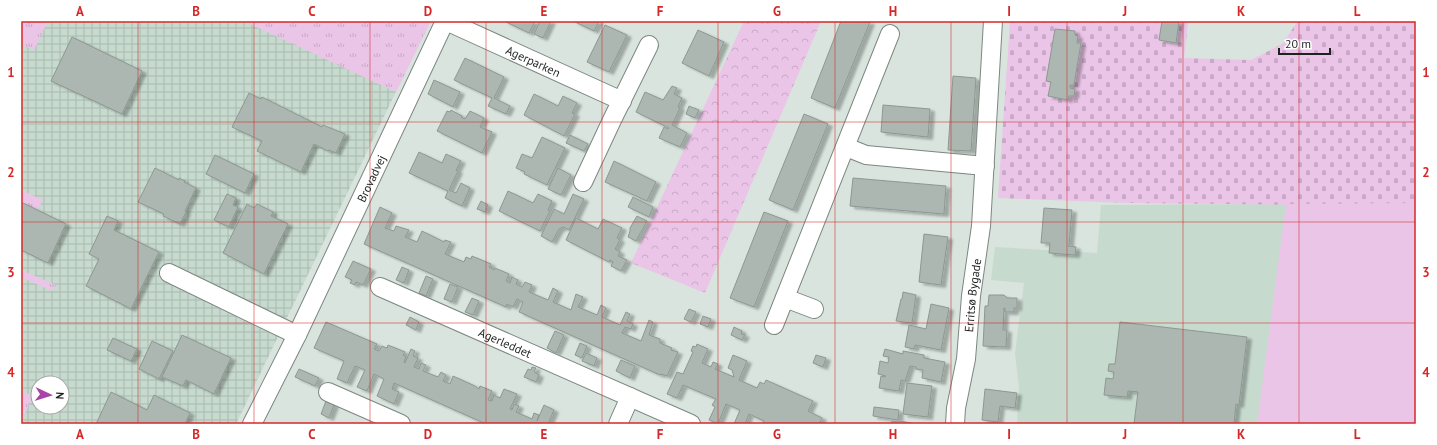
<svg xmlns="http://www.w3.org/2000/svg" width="1437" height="445" font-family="'PT Sans',sans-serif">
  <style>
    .built { fill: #c7dace }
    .industrial { fill: url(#industrial-grid); fill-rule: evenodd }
    .grass { fill: url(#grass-tufts) }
    .cemetery { fill: url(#cemetery-stones) }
    .park { fill: url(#park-crowns) }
    .pitch { fill: #ebc5e8 }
    .building { fill: #abb7b0; stroke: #8c9891; filter: url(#shadow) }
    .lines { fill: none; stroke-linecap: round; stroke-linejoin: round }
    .minor-casing { stroke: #7c8780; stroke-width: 20 }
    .minor { stroke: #fff; stroke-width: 18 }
    .grid { fill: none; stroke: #d62828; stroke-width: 1; stroke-opacity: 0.55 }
    .labels { text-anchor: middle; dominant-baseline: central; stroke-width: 3.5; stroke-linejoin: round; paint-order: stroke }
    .street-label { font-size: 12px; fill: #1e2320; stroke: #fff }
    .neatline { fill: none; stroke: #d62828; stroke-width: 1.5 }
    .grid-label { font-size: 13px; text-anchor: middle; font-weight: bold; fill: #d62828 }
  </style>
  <defs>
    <pattern id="industrial-grid" width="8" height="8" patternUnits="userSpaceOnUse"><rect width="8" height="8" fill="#c7dace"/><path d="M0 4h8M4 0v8" fill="none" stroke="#aabbb1"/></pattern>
    <pattern id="grass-tufts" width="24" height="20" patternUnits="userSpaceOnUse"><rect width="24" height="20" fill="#ebc5e8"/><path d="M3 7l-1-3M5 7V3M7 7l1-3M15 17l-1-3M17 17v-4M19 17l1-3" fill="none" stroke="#c9a9c7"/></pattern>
    <pattern id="cemetery-stones" width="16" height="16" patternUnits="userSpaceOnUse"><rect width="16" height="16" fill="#ebc5e8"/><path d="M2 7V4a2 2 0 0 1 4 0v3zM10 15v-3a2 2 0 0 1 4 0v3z" fill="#c9a9c7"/></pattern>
    <pattern id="park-crowns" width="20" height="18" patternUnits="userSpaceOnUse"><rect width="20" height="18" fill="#ebc5e8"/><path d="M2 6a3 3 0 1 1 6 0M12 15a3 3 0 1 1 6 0" fill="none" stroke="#c9a9c7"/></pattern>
    <filter id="shadow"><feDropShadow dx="4.5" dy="2.5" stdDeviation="1" flood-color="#0004"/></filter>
  </defs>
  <rect width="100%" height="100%" fill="#d8e4dd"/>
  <polygon class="built" points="1416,203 1416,424 1017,424 1019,388 1015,353 1024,283 991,280 995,247 1097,253 1101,205"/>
  <path class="industrial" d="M21,21H430L236,424H21ZM38,383H62V407H38Z"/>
  <g class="grass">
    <polygon points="23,21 48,21 34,50 22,45 23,41 21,40 21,25"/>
    <polygon points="244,21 431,21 396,92"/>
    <polygon points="21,190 43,200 37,210 21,202"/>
    <polygon points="21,270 56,285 52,291 21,277"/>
    <polygon points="21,391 33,396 22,420 31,424 21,424"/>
  </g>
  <polygon class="cemetery" points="1010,21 1183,21 1188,23 1184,58 1251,60 1282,44 1298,21 1416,21 1416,206 1129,203 998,198"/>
  <polygon class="park" points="744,21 821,21 705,293 631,263"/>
  <polygon class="pitch" points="1416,203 1416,424 1257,424 1286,204"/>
  <g class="building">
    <polygon points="504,21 535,21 529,33"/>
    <polygon points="540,21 551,21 543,38 534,34"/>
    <polygon points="573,21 599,21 594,31"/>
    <polygon points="841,21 870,22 835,108 811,98"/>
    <polygon points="1162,21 1179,21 1176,43 1159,40"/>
    <polygon points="605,25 627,35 609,72 587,62"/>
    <polygon points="1055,29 1075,31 1075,35 1078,36 1077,43 1081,43 1074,85 1070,85 1070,88 1075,89 1074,96 1069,96 1068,100 1048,96 1051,82 1046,81"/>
    <polygon points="698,30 724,42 709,76 682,63"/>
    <polygon points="72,37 142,71 122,114 51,81"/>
    <polygon points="465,58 504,77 494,98 510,106 506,114 488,106 492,98 454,80"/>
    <polygon points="953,76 976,78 971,151 948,150"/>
    <polygon points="434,80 460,92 453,107 428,94"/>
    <polygon points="672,86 677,88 674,94 682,98 678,107 680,108 672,125 687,133 680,147 659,138 664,127 668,129 669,128 636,112 645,92 663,100"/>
    <polygon points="249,93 261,99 262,97 322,127 323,125 345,134 336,153 329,150 328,151 314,144 301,172 257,151 262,141 232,127"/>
    <polygon points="534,94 558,106 563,96 577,103 572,113 575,114 564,136 524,115"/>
    <polygon points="883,105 930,109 928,137 881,132"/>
    <polygon points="689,106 699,110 695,118 686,114"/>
    <polygon points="451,110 462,116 461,117 465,119 470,111 484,118 480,127 492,132 482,153 437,131 447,111 450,112"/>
    <polygon points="804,114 828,124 793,210 769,200"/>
    <polygon points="570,135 588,144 584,151 566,143"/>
    <polygon points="542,137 565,148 547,185 524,174 525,172 516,168 522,154 532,158"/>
    <polygon points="419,152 442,163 446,154 461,161 456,170 458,171 449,190 456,193 461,183 470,188 462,206 445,198 448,191 409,173"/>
    <polygon points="215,155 254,174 245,193 206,174"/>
    <polygon points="614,161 656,182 647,201 605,182"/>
    <polygon points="155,168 179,180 179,178 185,181 184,182 196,188 185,211 186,212 180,224 163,216 164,214 138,202"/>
    <polygon points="558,168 571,175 561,195 548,189"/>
    <polygon points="853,178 946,186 944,214 850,206"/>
    <polygon points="508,191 533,203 538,194 552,201 548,210 550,211 540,231 499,211"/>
    <polygon points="227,194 236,198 233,205 238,207 229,227 214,220"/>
    <polygon points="573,194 584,199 569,230 563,227 559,229 552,242 541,236 554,209 564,214"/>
    <polygon points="633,197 653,207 649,217 628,207"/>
    <polygon points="481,201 488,205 485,212 477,209"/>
    <polygon points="21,202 66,224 48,263 21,250"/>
    <polygon points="247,204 254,208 257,204 273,212 271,216 288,224 264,274 223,253"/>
    <polygon points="380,207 392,213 385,228 394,231 396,226 409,230 405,237 417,242 422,231 444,242 445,240 451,242 445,254 464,262 466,257 471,259 472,256 491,264 489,267 494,270 495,268 509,274 506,281 510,283 512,277 518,280 516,284 522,287 525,282 532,285 529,292 548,300 553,288 558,291 553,302 571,310 576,294 583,297 578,307 597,315 601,305 606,308 602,317 620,325 626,312 630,314 627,321 633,324 631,329 625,327 622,333 641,341 649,320 653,322 649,335 660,339 660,343 672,348 671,350 678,352 667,376 661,374 660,375 519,312 523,302 517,299 513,307 507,304 506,307 364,244"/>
    <polygon points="1044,208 1072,210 1069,245 1068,246 1076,247 1075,255 1049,253 1050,243 1041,243"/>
    <polygon points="764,212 788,221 754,307 730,298"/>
    <polygon points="107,216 118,221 114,230 159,252 131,309 86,286 99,259 89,254"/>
    <polygon points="637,216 647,221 636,241 628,237 630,231 630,228"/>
    <polygon points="576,218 598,229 603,219 622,228 617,238 620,240 615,249 620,252 618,256 627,260 621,271 611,266 613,262 610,260 609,262 566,240"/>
    <polygon points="924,234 948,237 941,285 919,282"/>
    <polygon points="353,261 371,269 363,285 356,282 355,285 350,283 352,280 345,277"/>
    <polygon points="402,267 409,270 404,283 396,280"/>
    <polygon points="426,276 433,279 426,296 419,293"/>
    <polygon points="450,284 458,287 452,302 444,299"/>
    <polygon points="903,292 916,295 912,323 896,321 901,299 902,299"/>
    <polygon points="989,295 1004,295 1007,298 1017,298 1017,308 1014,308 1014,312 1005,312 1005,308 1004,308 1003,330 1007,330 1006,347 983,346 985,306 988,306"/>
    <polygon points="472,298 479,301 473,315 465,312"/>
    <polygon points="931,304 949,308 941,350 915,345 914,349 905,347 909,325 926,329"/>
    <polygon points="689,309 696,312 691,322 684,319"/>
    <polygon points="703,316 711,319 708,327 700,324"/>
    <polygon points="410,317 419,322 416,330 406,325"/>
    <polygon points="326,322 377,344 374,349 379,351 382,346 387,348 388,345 405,352 403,355 406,357 404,362 405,363 411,349 415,351 413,356 418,358 414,367 419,369 421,363 426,365 423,371 438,377 441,372 446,375 443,381 450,384 453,376 475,386 479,389 480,386 492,391 488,400 492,401 494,395 500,398 504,389 517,394 510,409 512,410 514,404 519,406 516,412 532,419 534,413 539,415 537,421 544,405 554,410 548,424 486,424 394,383 392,389 399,392 394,404 377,396 384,379 374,374 367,391 357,387 365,370 355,366 347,383 337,379 344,361 314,348"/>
    <polygon points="1120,322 1247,337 1239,405 1236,404 1234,424 1134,424 1138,392 1128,391 1127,397 1104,395 1106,378 1113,379 1114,372 1108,371 1109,364 1115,364"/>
    <polygon points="734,327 742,331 741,334 745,335 742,340 731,335"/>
    <polygon points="555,331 564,335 556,353 547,348"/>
    <polygon points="182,335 231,358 214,394 186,380 183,386 162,377"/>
    <polygon points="113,338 137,349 131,361 107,350"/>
    <polygon points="152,341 173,351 159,379 139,369"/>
    <polygon points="580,343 587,346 582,358 575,355"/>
    <polygon points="697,344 708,349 702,363 711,367 713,362 718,364 715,369 734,377 732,370 728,368 733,355 747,361 739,380 757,388 760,382 764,384 766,380 813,401 808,411 822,418 819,424 763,424 764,421 749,414 745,424 734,424 740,410 726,404 718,424 709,420 715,407 712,405 716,399 683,385 677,398 667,394 677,372 683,374 693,352 691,351 693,346 696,347"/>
    <polygon points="885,349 903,354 903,351 924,355 924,358 945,362 941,382 922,378 923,370 916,369 916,367 910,366 905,381 901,380 899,391 879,388 881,376 885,377 886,376 878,374 880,361 888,363 889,357 883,356"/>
    <polygon points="586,353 597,358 594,366 582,361"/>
    <polygon points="816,355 826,358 823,367 813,363"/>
    <polygon points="621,360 635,366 630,378 616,371"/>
    <polygon points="532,367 536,368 534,372 539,375 536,382 524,377 528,369 531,370"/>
    <polygon points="299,369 319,378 315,386 295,377"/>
    <polygon points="907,383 932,386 928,417 903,414"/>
    <polygon points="985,389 1017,393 1015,408 1000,406 998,422 982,420"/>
    <polygon points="111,392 147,410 154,395 190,413 185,424 96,424"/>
    <polygon points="326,401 334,405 329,418 321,414"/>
    <polygon points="874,407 899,410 898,420 873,416"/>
    <polygon points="892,421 899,422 900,421 916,424 891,424"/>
  </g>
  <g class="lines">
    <defs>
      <g id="minor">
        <path id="s1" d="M446,21L622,101"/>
        <polyline points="846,147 866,155 985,166"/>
        <polyline points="583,182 612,120 649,45"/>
        <polyline points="169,273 297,335"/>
        <path id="s2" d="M380,287L691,424"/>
        <polyline points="785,298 814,309"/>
        <polyline points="774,325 890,34"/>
        <polyline points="328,392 401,424"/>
        <path id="s3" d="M252,424L297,335L445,21"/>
        <polyline points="618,424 630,397"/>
        <path id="s4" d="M955,424L956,408L966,359L971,296L981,226L993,21"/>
      </g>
    </defs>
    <use href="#minor" class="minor-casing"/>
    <use href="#minor" class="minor"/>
  </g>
  <path class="grid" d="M138,21V424M254,21V424M370,21V424M486,21V424M602,21V424M718,21V424M835,21V424M951,21V424M1067,21V424M1183,21V424M1299,21V424M21,122H1416M21,222H1416M21,323H1416"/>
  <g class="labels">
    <g class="street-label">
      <text stroke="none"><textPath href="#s1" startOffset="96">Agerparken</textPath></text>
      <text stroke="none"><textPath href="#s3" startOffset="273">Brovadvej</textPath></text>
      <text stroke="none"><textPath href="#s4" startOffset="130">Erritsø Bygade</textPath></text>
      <text stroke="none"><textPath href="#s2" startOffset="137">Agerleddet</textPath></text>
    </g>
  </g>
  <rect width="1437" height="445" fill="none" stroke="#ffffff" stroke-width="44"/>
  <g transform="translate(50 395) rotate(94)"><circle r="19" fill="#ffffff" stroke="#a5a7a6"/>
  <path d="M0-3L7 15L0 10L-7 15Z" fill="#a943a7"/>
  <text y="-6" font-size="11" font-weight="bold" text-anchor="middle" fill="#1e2320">N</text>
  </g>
  <path d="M1279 48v6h51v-6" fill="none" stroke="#1e2320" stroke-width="2"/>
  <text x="1285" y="48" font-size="12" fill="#1e2320" stroke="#ffffff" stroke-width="3" paint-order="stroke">20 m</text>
  <rect x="22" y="22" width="1393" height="401" class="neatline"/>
  <g class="grid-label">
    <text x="80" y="16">A</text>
    <text x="196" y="16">B</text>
    <text x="312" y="16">C</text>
    <text x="428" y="16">D</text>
    <text x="544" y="16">E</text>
    <text x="660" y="16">F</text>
    <text x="777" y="16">G</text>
    <text x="893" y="16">H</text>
    <text x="1009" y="16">I</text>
    <text x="1125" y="16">J</text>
    <text x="1241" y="16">K</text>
    <text x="1357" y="16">L</text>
    <text x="11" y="77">1</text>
    <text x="1426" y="77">1</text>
    <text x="11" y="177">2</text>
    <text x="1426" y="177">2</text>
    <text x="11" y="277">3</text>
    <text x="1426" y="277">3</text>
    <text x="11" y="377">4</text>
    <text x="1426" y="377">4</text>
    <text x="80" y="439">A</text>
    <text x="196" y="439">B</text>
    <text x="312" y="439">C</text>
    <text x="428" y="439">D</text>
    <text x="544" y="439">E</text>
    <text x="660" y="439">F</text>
    <text x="777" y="439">G</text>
    <text x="893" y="439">H</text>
    <text x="1009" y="439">I</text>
    <text x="1125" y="439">J</text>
    <text x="1241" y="439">K</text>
    <text x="1357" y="439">L</text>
  </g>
</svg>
